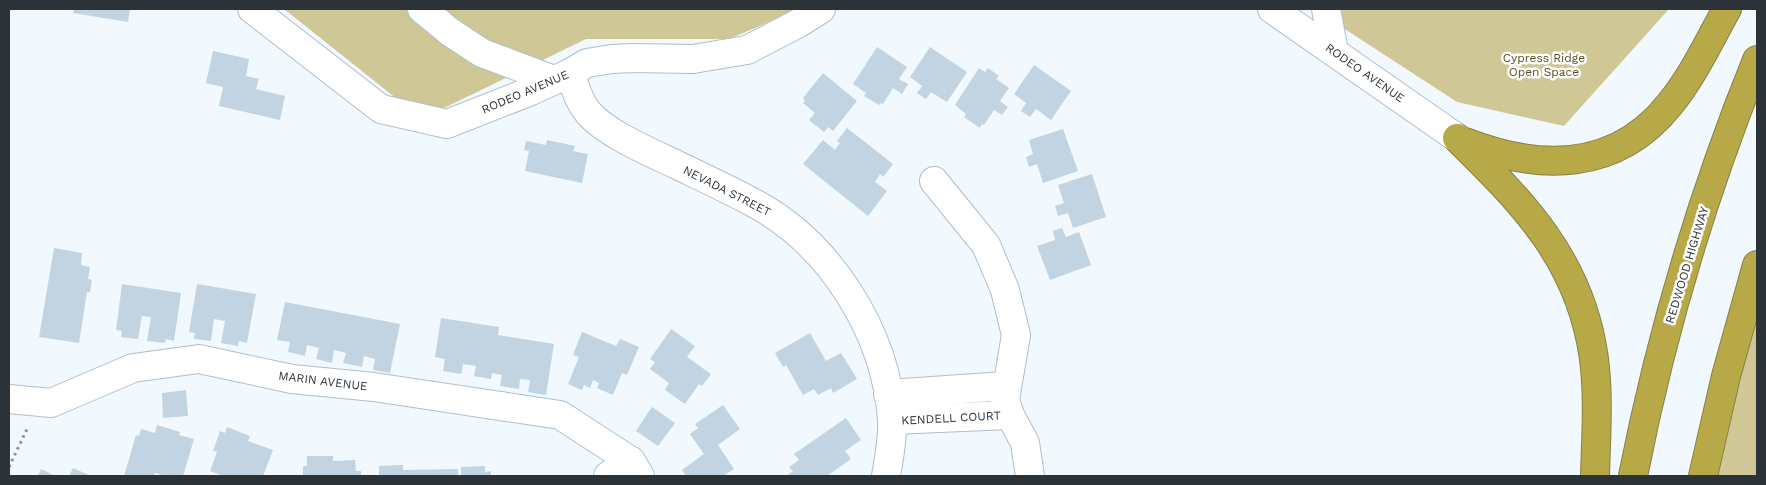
<svg xmlns="http://www.w3.org/2000/svg" width="1766" height="485" font-family="'Work Sans',sans-serif">
  <style>
    .green { fill: #cfc896 }
    .building { fill: #c2d4e2 }
    .lines { fill: none; stroke-linecap: round; stroke-linejoin: round }
    .minor-casing { stroke: #aebfcd; stroke-width: 30 }
    .highway-casing { stroke: #878042; stroke-width: 30 }
    .path { stroke: #8b9297; stroke-width: 3; stroke-dasharray: 2.5 4; stroke-linecap: butt }
    .minor { stroke: #fff; stroke-width: 28 }
    .highway { stroke: #b8a948; stroke-width: 28 }
    .labels { text-anchor: middle; dominant-baseline: central; stroke-width: 5; stroke-linejoin: round; paint-order: stroke }
    .park-label { font-size: 12px; fill: #59511d; stroke: #fff }
    .street-label { font-size: 12px; fill: #2c3338; stroke: #fff }
  </style>
  <rect width="100%" height="100%" fill="#f1f8fe"/>
  <g class="green">
    <polygon points="284,9 793,9 785,15 729,39 586,39 442,109 397,99"/>
    <polygon points="1314,9 1669,9 1564,126 1457,102"/>
    <polygon points="1757,265 1757,476 1703,476"/>
  </g>
  <g class="building">
    <polygon points="74,9 130,9 128,22 73,13"/>
    <polygon points="877,47 907,67 899,79 908,84 902,94 893,88 883,104 881,103 879,105 864,96 866,93 853,84"/>
    <polygon points="930,47 967,72 947,102 931,92 926,99 917,93 922,86 910,77"/>
    <polygon points="213,51 249,59 246,76 259,79 256,89 285,96 280,120 219,106 223,87 206,83"/>
    <polygon points="1034,65 1071,91 1051,120 1036,109 1030,117 1021,111 1026,103 1014,94"/>
    <polygon points="979,68 985,72 988,68 999,76 996,79 1009,88 1000,101 1008,107 1002,115 994,110 984,125 982,124 980,128 964,117 966,114 955,105"/>
    <polygon points="823,73 857,101 833,131 828,127 824,132 809,120 815,113 803,103 805,101 803,98"/>
    <polygon points="847,128 893,164 883,177 880,174 875,182 887,191 868,216 803,164 823,140 835,150 840,143 837,141"/>
    <polygon points="1063,129 1078,171 1043,183 1037,164 1029,167 1026,157 1033,154 1029,140"/>
    <polygon points="547,140 575,146 573,151 588,154 582,183 525,171 529,151 524,150 526,141 546,145"/>
    <polygon points="1092,174 1106,217 1073,228 1068,213 1058,216 1055,206 1064,203 1058,185"/>
    <polygon points="1062,228 1066,237 1079,232 1091,265 1050,280 1037,246 1055,240 1053,231"/>
    <polygon points="54,248 82,253 81,265 90,267 88,279 92,280 90,292 87,292 79,343 39,337"/>
    <polygon points="122,284 181,293 174,341 166,339 165,343 147,341 151,317 142,316 138,339 121,337 122,331 116,330"/>
    <polygon points="197,284 256,294 247,343 239,341 238,346 221,343 225,321 214,319 211,341 194,339 195,333 189,332"/>
    <polygon points="285,302 400,324 390,373 373,370 375,359 364,356 362,367 343,363 346,353 334,350 332,363 316,359 319,348 307,345 305,356 288,352 290,342 277,340"/>
    <polygon points="441,318 499,327 498,335 554,344 546,395 528,392 530,380 520,379 519,389 500,386 502,375 492,373 491,379 474,376 476,366 463,364 461,374 443,371 445,359 435,357"/>
    <polygon points="671,329 695,346 687,357 711,374 702,386 699,384 685,404 665,390 669,383 650,369 655,362 650,359"/>
    <polygon points="582,332 616,346 620,339 639,347 627,375 622,373 613,395 597,388 599,383 593,380 590,388 584,385 582,390 568,384 579,357 573,355"/>
    <polygon points="810,333 826,361 841,353 857,379 833,393 831,388 818,395 814,389 803,395 786,365 783,367 775,353"/>
    <polygon points="186,390 188,416 163,418 162,393"/>
    <polygon points="723,405 740,429 718,445 734,469 723,476 686,476 682,470 704,454 690,434 698,428 695,424"/>
    <polygon points="652,407 675,423 658,446 636,431"/>
    <polygon points="846,418 861,440 845,451 851,459 827,476 786,476 793,471 789,467 799,460 794,454"/>
    <polygon points="157,425 180,432 179,435 194,439 183,476 166,476 155,473 154,476 124,476 136,435 139,436 141,429 155,433"/>
    <polygon points="227,427 250,436 248,441 273,450 263,476 223,476 210,471 217,452 213,451 220,431 225,433"/>
    <polygon points="307,456 333,456 333,461 355,460 356,471 361,471 361,476 303,476 303,466 307,466"/>
    <polygon points="403,465 403,470 458,469 458,476 379,476 379,466"/>
    <polygon points="485,466 485,472 491,471 491,476 461,476 461,467"/>
    <polygon points="73,468 91,476 69,476"/>
    <polygon points="41,469 56,476 38,476"/>
  </g>
  <g class="lines">
    <defs>
      <g id="minor">
        <polyline points="252,9 381,109 447,124 531,91 570,73 587,63 612,59 633,58 693,59 747,50 799,23 821,9"/>
        <polyline points="422,9 450,32 482,53 554,80"/>
        <polyline points="1272,9 1457,138"/>
        <polyline points="1326,9 1334,52"/>
        <path d="M570,73C575,86 578,100 587,111C604,133 652,153 677,165C702,177 728,189 752,202C830,243 886,332 892,420C893,439 889,458 886,476"/>
        <polyline points="934,181 986,245 1005,290 1016,335 1005,400 1010,415 1025,443 1030,476"/>
        <polyline points="888,394 1006,386"/>
        <polyline points="9,399 51,403 133,368 199,359 292,379 374,387 560,415 631,461 640,476"/>
        <polyline points="892,420 1010,415"/>
        <polyline points="608,476 631,461"/>
      </g>
      <g id="highway">
        <path d="M1457,138C1524,204 1581,261 1594,359C1599,398 1596,437 1595,476"/>
        <path d="M1465,142C1540,171 1616,172 1670,104C1693,76 1709,41 1727,9"/>
        <path d="M1633,476C1661,334 1703,193 1757,60"/>
        <polyline points="1703,476 1726,376 1757,265"/>
      </g>
    </defs>
    <use href="#minor" class="minor-casing"/>
    <use href="#highway" class="highway-casing"/>
    <polyline class="path" points="9,467 28,427"/>
    <use href="#minor" class="minor"/>
    <use href="#highway" class="highway"/>
  </g>
  <g class="labels">
    <g class="park-label">
      <text x="1544" y="58">Cypress Ridge<tspan x="1544" dy="14">Open Space</tspan></text>
    </g>
    <g class="street-label">
      <text transform="translate(1365 73) rotate(35)">RODEO AVENUE</text>
      <text transform="translate(525 92) rotate(-23)">RODEO AVENUE</text>
      <text transform="translate(727 191) rotate(27)">NEVADA STREET</text>
      <text transform="translate(1687 265) rotate(-73)">REDWOOD HIGHWAY</text>
      <text transform="translate(323 381) rotate(7)">MARIN AVENUE</text>
      <text transform="translate(951 418) rotate(-3)">KENDELL COURT</text>
    </g>
  </g>
  <rect width="1766" height="485" fill="none" stroke="#2c3338" stroke-width="20"/>
</svg>
